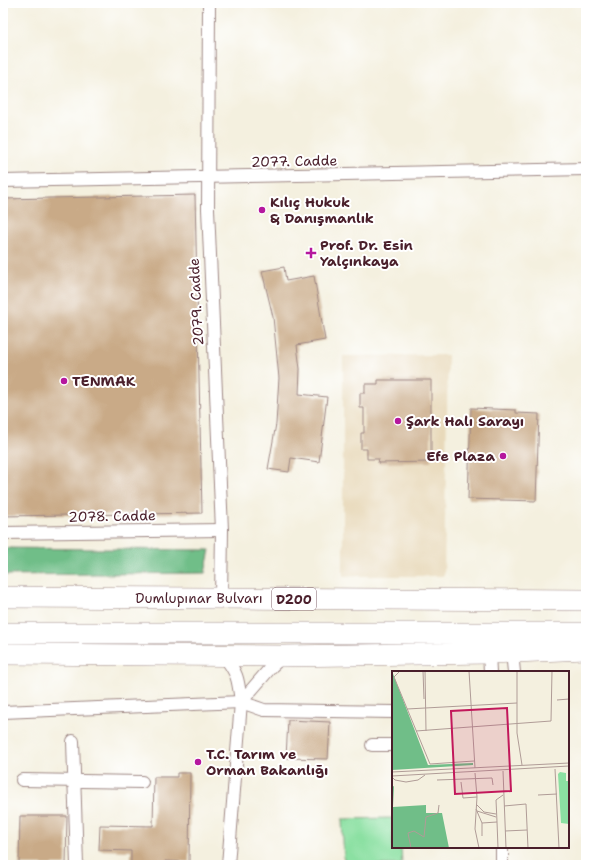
<svg xmlns="http://www.w3.org/2000/svg" width="589" height="868" font-family="'Shantell Sans',sans-serif">
  <style>
    .built { fill: #e8d9ba }
    .green { fill: #8be0a2; stroke: #6a8066 }
    .forest { fill: #70be88; stroke: #5d6e5a }
    .building { fill: #c9aa87 }
    .lines { fill: none; stroke-linecap: round; stroke-linejoin: round }
    .street-casing { stroke: #9f8885; stroke-width: 14 }
    .highway-casing { stroke: #9f8885; stroke-width: 22 }
    .street { stroke: #fff; stroke-width: 12 }
    .highway { stroke: #fff; stroke-width: 21 }
    .poi-dot { fill: #b5179e; stroke: #fff; stroke-width: 1.5 }
    .labels { text-anchor: middle; dominant-baseline: central; stroke-width: 4; stroke-linejoin: round; paint-order: stroke }
    .shield { fill: #fff; stroke: #80626b; stroke-width: 1 }
    .shield-label { font-size: 13px; font-weight: bold; fill: #4a1f2b }
    .street-label { font-size: 14px; fill: #4a1f2b; stroke: #fff }
    .poi-label { font-size: 14px; font-weight: bold; fill: #4a1f2b; stroke: #fff; text-anchor: start }
    .inset-road { fill: none; stroke: #b09c97; stroke-width: 1 }
    .view { fill: #c2185b; fill-opacity: 0.15; stroke: #c2185b; stroke-width: 2 }
    .inset-edge { fill: none; stroke: #4a1f2b; stroke-width: 2 }
  </style>
  <rect width="100%" height="100%" fill="#fff"/>
  <filter id="ink" filterUnits="userSpaceOnUse"><feTurbulence type="fractalNoise" baseFrequency=".025" numOctaves="2"/><feDisplacementMap in="SourceGraphic" scale="8" xChannelSelector="R" yChannelSelector="G"/><feConvolveMatrix kernelMatrix="1 2 1 2 8 2 1 2 1" color-interpolation-filters="sRGB"/></filter>
  <filter id="wash" filterUnits="userSpaceOnUse"><feTurbulence type="fractalNoise" baseFrequency=".012" numOctaves="4" result="noise"/><feDisplacementMap in="SourceGraphic" scale="16" xChannelSelector="R" yChannelSelector="G"/><feGaussianBlur stdDeviation="0.9" result="paint"/><feColorMatrix in="noise" values="0 0 0 0 0 0 0 0 0 0 0 0 0 0 0 0 0 1.4 0 .05"/><feComposite in="paint" operator="in"/></filter>
  <g filter="url(#wash)">
    <rect width="100%" height="100%" fill="#f4f0df"/>
    <polygon class="built" points="448,355 444,576 343,576 343,356"/>
    <polygon class="green" points="393,818 393,847 401,847 402,865 344,865 342,819"/>
    <polygon class="forest" points="3,548 210,550 205,573 3,575"/>
    <g id="blocks">
      <g class="building">
        <polygon points="195,195 202,513 3,516 3,199"/>
        <polygon points="284,267 286,281 314,276 325,340 297,345 300,369 299,394 327,397 319,462 291,458 289,472 268,469 276,424 279,378 273,317 262,271"/>
        <polygon points="378,380 431,380 431,462 378,463 379,459 367,459 367,449 361,449 361,433 364,433 364,408 360,408 360,393 365,393 365,384 378,384"/>
        <polygon points="471,408 516,410 516,413 539,414 536,501 468,499"/>
        <polygon points="288,720 330,722 328,759 286,758"/>
        <polygon points="177,773 190,773 189,862 165,861 165,865 131,865 131,851 99,850 100,825 153,826 154,777 177,777"/>
        <polygon points="20,816 67,816 66,865 19,865"/>
      </g>
    </g>
  </g>
  <g filter="url(#ink)">
    <use href="#blocks" fill-opacity="0" stroke="#9f8885" stroke-width="1"/>
    <g class="lines">
      <defs>
        <g id="street">
          <polyline points="209,3 208,209 222,530 221,599"/>
          <polyline points="3,181 586,169"/>
          <polyline points="3,533 222,530"/>
          <polyline points="512,652 514,672"/>
          <polyline points="489,653 490,672"/>
          <path d="M224,656C238,674 238,679 241,702L228,865"/>
          <polyline points="241,702 272,666 283,656"/>
          <polyline points="3,712 241,702 264,710 393,712"/>
          <polyline points="73,741 77,865"/>
          <polyline points="372,745 393,745"/>
          <polyline points="22,780 142,782"/>
          <polyline points="502,865 502,847"/>
        </g>
        <g id="highway">
          <polyline points="3,597 586,600"/>
          <polyline points="3,633 586,633"/>
          <polyline points="3,654 283,656 489,653 586,649"/>
        </g>
      </defs>
      <use href="#street" class="street-casing"/>
      <use href="#highway" class="highway-casing"/>
      <use href="#street" class="street"/>
      <use href="#highway" class="highway"/>
    </g>
  </g>
  <g class="poi-dot">
    <circle cx="262" cy="210" r="4"/>
    <path d="M309 247h4v4h4v4h-4v4h-4v-4h-4v-4h4z"/>
    <circle cx="64" cy="381" r="4"/>
    <circle cx="398" cy="421" r="4"/>
    <circle cx="503" cy="456" r="4"/>
    <circle cx="198" cy="762" r="4"/>
  </g>
  <g class="labels">
    <rect class="shield" x="272" y="588" width="44" height="22" rx="3"/>
    <g class="shield-label">
      <text x="294" y="599">D200</text>
    </g>
    <g class="street-label">
      <text transform="translate(294 161) rotate(-1)">2077. Cadde</text>
      <text transform="translate(196 302) rotate(-93)">2079. Cadde</text>
      <text transform="translate(112 516) rotate(-1)">2078. Cadde</text>
      <text x="199" y="598">Dumlupınar Bulvarı</text>
    </g>
    <g class="poi-label">
      <text x="270" y="202">Kılıç Hukuk<tspan x="270" dy="16">&amp; Danışmanlık</tspan></text>
      <text x="320" y="245">Prof. Dr. Esin<tspan x="320" dy="16">Yalçınkaya</tspan></text>
      <text x="72" y="381">TENMAK</text>
      <text x="406" y="421">Şark Halı Sarayı</text>
      <text x="495" y="456" text-anchor="end">Efe Plaza</text>
      <text x="206" y="754">T.C. Tarım ve<tspan x="206" dy="16">Orman Bakanlığı</tspan></text>
    </g>
  </g>
  <g transform="translate(392 671)">
    <rect width="177" height="177" fill="#f4f0df"/>
    <path d="M168,101L174,102V110H177V153L169,152L166,103Z" fill="#8be0a2"/>
    <path d="M0,0L36,94L81,92V94L0,99ZM2,115L1,136L34,134V142H50L57,177H0V116Z" fill="#70be88"/>
    <path class="inset-road" d="M8,0L2,6L38,93L82,90M31,0L32,28M33,0L34,60M77,0L83,97M125,0V62L130,94M165,29L177,28M15,38L125,32M24,60L159,50L160,0M163,98L167,177M111,100L114,177M0,101L177,92M0,105L177,95M0,106L3,109L14,111L26,109L33,104M45,109L100,107L101,114M69,111L71,127L85,126L83,102M146,124L165,123M85,126L83,158L87,177M84,133L92,141L104,143M112,135L134,133L136,177M84,138L90,152L105,151L104,129L111,124M85,140L104,146M105,151L106,177M90,152V165M113,160L135,159M19,177L16,162L22,160L32,166L34,146L46,142L47,134"/>
    <path class="view" d="M115,37L119,120L63,123L59,40Z"/>
    <rect width="177" height="177" class="inset-edge"/>
  </g>
  <rect width="589" height="868" fill="none" stroke="#fff" stroke-width="16"/>
</svg>
